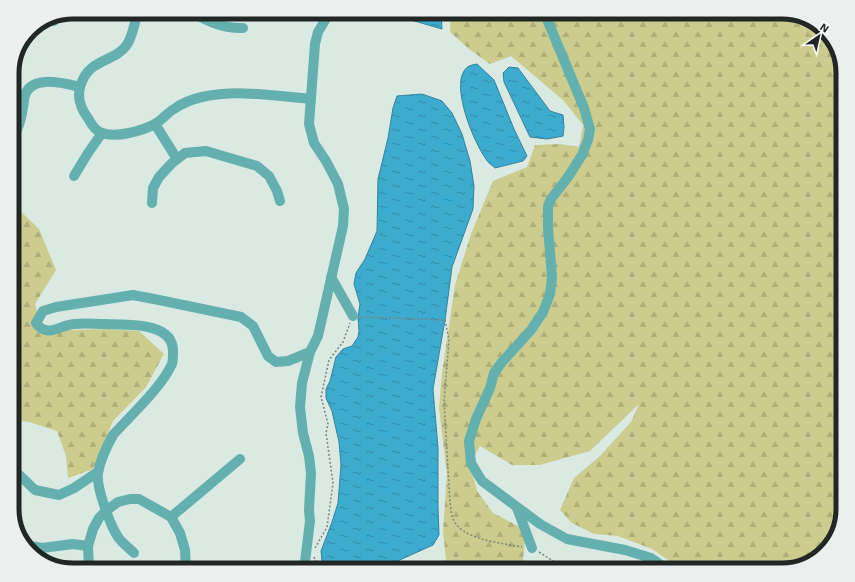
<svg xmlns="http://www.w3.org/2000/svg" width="855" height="582" font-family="'Work Sans',sans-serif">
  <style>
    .forest { fill: url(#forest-firs) }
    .water { fill: url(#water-ripples); stroke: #35839b }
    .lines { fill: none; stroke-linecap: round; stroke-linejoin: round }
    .path { stroke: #7b8581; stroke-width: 1.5; stroke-dasharray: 2 2; stroke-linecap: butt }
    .minor { stroke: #63b0ae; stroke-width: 10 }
    .rim { fill: none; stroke: #222725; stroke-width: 5 }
  </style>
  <defs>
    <pattern id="forest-firs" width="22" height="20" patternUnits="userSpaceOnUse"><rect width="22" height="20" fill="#cbcc8d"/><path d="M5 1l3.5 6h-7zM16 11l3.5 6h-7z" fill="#aeaf7a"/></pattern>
    <pattern id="water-ripples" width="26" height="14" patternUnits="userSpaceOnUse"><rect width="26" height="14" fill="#3dabcd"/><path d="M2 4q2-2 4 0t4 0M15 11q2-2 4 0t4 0" fill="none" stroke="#338ba6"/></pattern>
  </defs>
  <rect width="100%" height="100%" fill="#dae9e2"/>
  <g class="forest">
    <polygon points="451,12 782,12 816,22 837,46 843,73 843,509 833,543 809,564 782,570 683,570 652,549 618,536 594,534 572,523 560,510 574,478 600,456 631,422 639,404 590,451 540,465 512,465 480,446 470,463 477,491 493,513 526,530 523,560 507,570 447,570 443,531 447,474 439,408 442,373 455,285 471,234 493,181 527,167 535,145 560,144 579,147 583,125 564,101 511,56 490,64 469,49 450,32"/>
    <polygon points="12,203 39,229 56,270 35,304 41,324 67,330 107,329 139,331 164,354 146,387 113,421 93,469 68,478 66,456 57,431 29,422 12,420"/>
  </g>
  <g class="water">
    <polygon points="406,12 441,12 442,29 404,18"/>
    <path d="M477,64L494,80L514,129L527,156L523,161L495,168C492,165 488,163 486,159C474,143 452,89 464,71C467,66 471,65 477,64Z"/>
    <polygon points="509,67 518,68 550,111 563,115 564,127 563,136 547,139 530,137 504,82 503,73"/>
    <polygon points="422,94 442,101 452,113 462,134 470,161 474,186 473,209 452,267 445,320 433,389 438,448 438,507 439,535 433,545 393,563 329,564 322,561 321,551 332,522 338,503 341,465 339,442 332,411 326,398 326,389 330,381 336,357 343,349 352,346 358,337 359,331 358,317 360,304 354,284 356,273 365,259 377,231 378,179 388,138 393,108 397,96"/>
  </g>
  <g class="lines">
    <g class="path">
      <path d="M361,317L445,320L449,340L444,402L450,503C451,508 451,514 453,519C462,540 502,543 522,547"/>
      <polyline points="315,548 327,527 333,483 326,433 328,424 321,397 329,360 343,342 350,323"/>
      <polyline points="539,552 567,570"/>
      <polyline points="314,557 320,570"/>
    </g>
    <g class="minor">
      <path d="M138,12C134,23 133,37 126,46C113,63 88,58 80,87C77,99 81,109 88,118C91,124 96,131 102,133C116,138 142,131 155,124C162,120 167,113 174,109C181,104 193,99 202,97C237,89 275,96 311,99"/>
      <path d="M192,12C208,22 225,29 243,28"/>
      <polyline points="544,12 584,108 590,129 588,140 582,155 568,177 551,199 548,206 548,227 552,277 550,294 543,312 531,330 502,362 494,373 490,388 476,419 469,441 471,463 482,481 540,524 567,539 625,550 651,558 668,570"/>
      <polyline points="54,21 54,20"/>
      <polyline points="155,124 177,159"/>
      <path d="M12,139C20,127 22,115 24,100C27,73 63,83 80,87"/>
      <polyline points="74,176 88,153 102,133"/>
      <polyline points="152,203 153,188 159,177 172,163 185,153 206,151 257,166 269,176 277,191 280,201"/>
      <polyline points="331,277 353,316"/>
      <polyline points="12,468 35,490 59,495 74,488 98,472"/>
      <polyline points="517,508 532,548"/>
      <polyline points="171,517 240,459"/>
      <polyline points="25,545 42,548 73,544 88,546"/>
      <path d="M134,553C129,548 122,543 118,537C110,525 96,487 98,473C100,460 107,446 113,435C131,415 161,388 172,364C173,361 173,356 173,352C174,321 125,325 105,324C95,324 84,323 74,324C59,325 48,339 36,323L43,311L56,307L133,295L159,300L241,317L253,326L268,356L276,362L288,361L310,352"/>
      <polyline points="89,570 88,546 93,529 99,518 107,510 118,502 130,499 139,499 171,517 180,533 185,550 186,570"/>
      <polyline points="304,570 310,521 309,510 311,473 309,456 303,433 300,407 302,383 310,352 318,336 343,226 344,209 338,184 326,161 314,143 309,124 315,44 318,32 330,12"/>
    </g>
  </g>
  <path d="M0 0H855V582H0ZM73 19H782A54 54 0 0 1 836 73V509A54 54 0 0 1 782 563H73A54 54 0 0 1 19 509V73A54 54 0 0 1 73 19Z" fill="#edeeee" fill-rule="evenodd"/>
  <path class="rim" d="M73 19H782A54 54 0 0 1 836 73V509A54 54 0 0 1 782 563H73A54 54 0 0 1 19 509V73A54 54 0 0 1 73 19Z"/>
  <g transform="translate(819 36) rotate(34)" stroke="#ffffff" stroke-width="3" paint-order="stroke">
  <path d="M0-3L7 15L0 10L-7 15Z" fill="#222725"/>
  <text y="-6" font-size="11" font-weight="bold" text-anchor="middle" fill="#222725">N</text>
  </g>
</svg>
